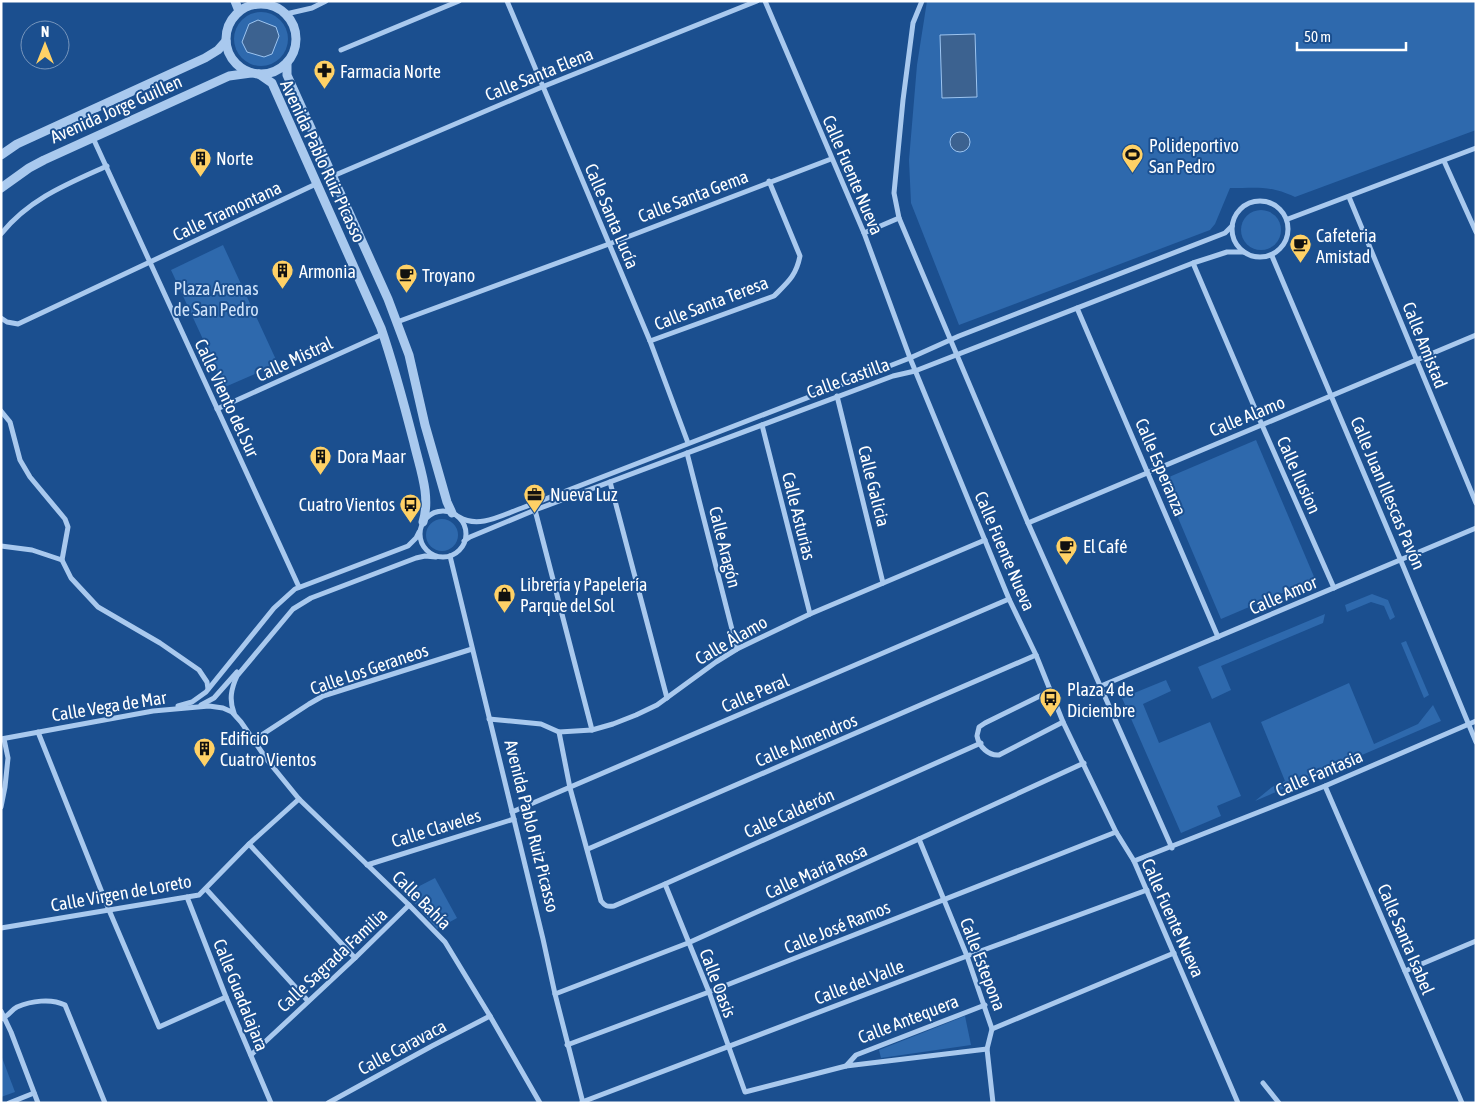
<svg xmlns="http://www.w3.org/2000/svg" width="1477" height="1104" font-family="'Asap Condensed',sans-serif">
  <style>
    .green { fill: #2e69ad }
    .water { fill: #3c6290; stroke: #9cc4f0 }
    .lines { fill: none; stroke-linecap: round; stroke-linejoin: round }
    .minor { stroke: #a9c9ee; stroke-width: 5 }
    .tertiary { stroke: #a9c9ee; stroke-width: 9 }
    .labels { text-anchor: middle; dominant-baseline: central; stroke-width: 4; stroke-linejoin: round; paint-order: stroke }
    .poi-label { font-size: 18px; fill: #fff; stroke: #1b4f8f; text-anchor: start }
    .street-label { font-size: 18px; fill: #fff; stroke: #1b4f8f }
    .park-label { font-size: 18px; fill: #cfe3fa; stroke: #1b4f8f }
  </style>
  <rect width="100%" height="100%" fill="#1b4f8f"/>
  <g class="green">
    <path d="M927,1H1476V130L1295,197C1269,185 1257,188 1230,188L1215,224L1210,230L959,325L911,203L909,160L917,65Z"/>
    <circle cx="261" cy="39" r="27"/>
    <circle cx="1261" cy="230" r="20"/>
    <polygon points="223,245 278,364 225,387 171,270"/>
    <polygon points="1256,440 1315,579 1221,619 1162,480"/>
    <circle cx="442" cy="535" r="16"/>
    <polygon points="1372,594 1388,600 1395,617 1390,620 1384,606 1371,602 1347,612 1345,605"/>
    <polygon points="1325,614 1323,623 1221,666 1231,690 1212,699 1198,667"/>
    <polygon points="1406,641 1429,695 1424,698 1401,643"/>
    <polygon points="1166,680 1171,691 1143,704 1159,743 1210,722 1241,796 1217,806 1221,816 1181,833 1122,698"/>
    <polygon points="1349,683 1374,744 1418,724 1433,705 1441,721 1255,801 1272,787 1285,781 1261,722"/>
    <polygon points="435,878 457,918 437,929 406,893"/>
    <polygon points="965,1016 971,1045 881,1058 879,1050"/>
    <polygon points="1,1055 15,1092 1,1097"/>
  </g>
  <g class="water">
    <polygon points="258,20 276,27 279,36 272,54 264,57 247,52 242,42 249,24"/>
    <polygon points="975,34 977,97 942,98 940,35"/>
    <circle cx="960" cy="142" r="10"/>
  </g>
  <g class="lines">
    <g class="minor">
      <polyline points="507,1 650,341 688,443"/>
      <polyline points="765,1 864,233 910,358 1009,599 1036,655 1063,722 1116,832 1134,861 1238,1103"/>
      <polyline points="922,1 913,23 903,100 894,193 899,218 1028,523 1172,848"/>
      <polyline points="286,14 312,8 326,1"/>
      <polyline points="341,50 459,1"/>
      <polyline points="93,138 299,587"/>
      <polyline points="1444,161 1476,232"/>
      <polyline points="333,176 542,87 757,1"/>
      <polyline points="1349,197 1476,503"/>
      <circle cx="1260" cy="229" r="28"/>
      <polyline points="1288,219 1476,148"/>
      <polyline points="864,233 899,218"/>
      <path d="M1,234C29,199 67,184 107,166"/>
      <polyline points="1272,256 1401,561 1476,742"/>
      <polyline points="1193,263 1262,425 1334,588"/>
      <polyline points="1077,308 1218,637"/>
      <polyline points="1,318 7,322 18,324 316,184"/>
      <polyline points="397,322 609,244 831,159"/>
      <path d="M650,341L774,296C788,282 796,276 800,256L769,181"/>
      <polyline points="837,396 883,583"/>
      <polyline points="217,409 383,334"/>
      <polyline points="1,411 10,422 20,460 30,477 65,519 68,527 62,560"/>
      <polyline points="762,425 810,614"/>
      <polyline points="687,453 737,649"/>
      <polyline points="610,482 667,698"/>
      <polyline points="535,510 592,730"/>
      <circle cx="443" cy="534" r="23"/>
      <path d="M459,517C479,529 502,515 522,508L910,358L959,336L1225,233L1232,226"/>
      <path d="M1028,523C1177,459 1327,399 1476,335"/>
      <polyline points="464,541 470,537 535,510 893,376 915,371 1193,263 1227,252 1244,252"/>
      <polyline points="1,546 32,550 62,560 71,578 98,607 160,643 199,670 207,682 208,689"/>
      <polyline points="450,556 543,939 555,994 583,1103"/>
      <polyline points="1101,686 1476,528"/>
      <path d="M1050,691L985,723L979,727C979,728 977,735 977,736C979,747 989,756 999,755L1063,722"/>
      <polyline points="201,705 214,698 237,672"/>
      <polyline points="178,706 192,702 206,692 274,608 295,589 408,546 416,538 419,532"/>
      <path d="M234,713C229,700 231,689 237,676L293,609L311,598L416,558L425,556L436,557"/>
      <polyline points="489,719 541,724 559,732 592,730 613,724 636,715 657,705 716,662 737,649 810,614 985,540"/>
      <polyline points="38,732 109,910 159,1027 226,997"/>
      <path d="M559,732L570,788L601,901C605,906 607,907 614,906L665,884L981,743"/>
      <polyline points="1,739 153,711 209,706 223,708 232,712 241,722 268,761 299,799 409,905 445,942 490,1016 540,1103"/>
      <polyline points="254,740 309,704 323,696 472,649"/>
      <polyline points="1325,786 1462,1103"/>
      <polyline points="1,807 5,787 8,758 4,739"/>
      <polyline points="512,812 1009,599"/>
      <polyline points="919,839 967,956 992,1029 987,1049 993,1103"/>
      <polyline points="249,844 355,958"/>
      <polyline points="588,849 1036,655"/>
      <polyline points="1134,861 1325,786 1476,721"/>
      <polyline points="367,865 514,819"/>
      <polyline points="665,884 709,992 745,1092 846,1066"/>
      <polyline points="206,889 308,1001"/>
      <polyline points="187,897 226,997 271,1103"/>
      <polyline points="1,928 199,895 249,844 299,799"/>
      <polyline points="1405,971 1476,941"/>
      <polyline points="555,994 688,943 919,839 1084,763"/>
      <polyline points="985,1005 856,1055 846,1066 987,1049"/>
      <polyline points="1,1011 11,1032 38,1103"/>
      <path d="M1,1019C8,1017 11,1010 17,1007C31,1001 51,998 65,1005L105,1103"/>
      <polyline points="992,1029 1174,953"/>
      <polyline points="567,1045 709,992 1116,832"/>
      <polyline points="251,1055 355,958 409,905"/>
      <polyline points="1263,1083 1279,1103"/>
      <polyline points="582,1102 967,956 1147,890"/>
      <polyline points="9,1103 34,1093"/>
      <polyline points="328,1103 432,1046 490,1016"/>
    </g>
    <g class="tertiary">
      <polyline points="235,1 239,11"/>
      <circle cx="261" cy="39" r="35"/>
      <polyline points="287,63 287,75 388,299 409,355 425,425 447,502 452,513"/>
      <path d="M259,74L272,83L381,328C394,366 404,404 414,443C420,469 431,496 423,522"/>
      <polyline points="1,155 17,144 205,58 218,50 226,41"/>
      <polyline points="1,188 29,168 44,160 229,76 251,73"/>
    </g>
  </g>
  <defs>
    <symbol id="pharmacy-pin" viewBox="-11 -11 22 30"><path d="M0 17L-7.5 6A9.5 9.5 0 1 1 7.5 6Z" fill="#ffd166" stroke="#1b4f8f"/><path d="M-2-6h4v4h4v4h-4v4h-4v-4h-4v-4h4Z" fill="#111"/></symbol>
    <symbol id="stadium-pin" viewBox="-11 -11 22 30"><path d="M0 17L-7.5 6A9.5 9.5 0 1 1 7.5 6Z" fill="#ffd166" stroke="#1b4f8f"/><path d="M0-5a6.5 5 0 1 0 0 10a6.5 5 0 1 0 0-10ZM-3.5-1.8h7v3.6h-7Z" fill="#111"/></symbol>
    <symbol id="building-pin" viewBox="-11 -11 22 30"><path d="M0 17L-7.5 6A9.5 9.5 0 1 1 7.5 6Z" fill="#ffd166" stroke="#1b4f8f"/><path d="M-4-6H4V6H1V3H-1V6H-4ZM-2.5-4.3h1.7v1.8h-1.7ZM.8-4.3h1.7v1.8H.8ZM-2.5-1h1.7V.8h-1.7ZM.8-1h1.7V.8H.8Z" fill="#111"/></symbol>
    <symbol id="cafe-pin" viewBox="-11 -11 22 30"><path d="M0 17L-7.5 6A9.5 9.5 0 1 1 7.5 6Z" fill="#ffd166" stroke="#1b4f8f"/><path d="M-5.5-4.5H6V0H3Q3 3.5 0 3.5H-2.5Q-5.5 3.5-5.5 0ZM3-3.2v2h1.7v-2ZM-6 4.5H4V6H-6Z" fill="#111"/></symbol>
    <symbol id="office-pin" viewBox="-11 -11 22 30"><path d="M0 17L-7.5 6A9.5 9.5 0 1 1 7.5 6Z" fill="#ffd166" stroke="#1b4f8f"/><path d="M-6-3h4V-5.5h4V-3h4V5H-6ZM-1-4.5V-3h2v-1.5ZM-6 0V1H6V0Z" fill="#111"/></symbol>
    <symbol id="bus-pin" viewBox="-11 -11 22 30"><path d="M0 17L-7.5 6A9.5 9.5 0 1 1 7.5 6Z" fill="#ffd166" stroke="#1b4f8f"/><path d="M-5-6H5V4H4V6H2V4H-2V6H-4V4H-5ZM-3.5-4V0h7V-4ZM-3.5 1.2v1.5H-2V1.2ZM2 1.2v1.5H3.5V1.2Z" fill="#111"/></symbol>
    <symbol id="shop-pin" viewBox="-11 -11 22 30"><path d="M0 17L-7.5 6A9.5 9.5 0 1 1 7.5 6Z" fill="#ffd166" stroke="#1b4f8f"/><path d="M-5-2.5h2.3a2.7 3.5 0 0 1 5.4 0H5L5.5 6h-11ZM-1.5-2.5h3a1.5 2.3 0 0 0-3 0Z" fill="#111"/></symbol>
  </defs>
  <g fill-rule="evenodd">
    <use href="#pharmacy-pin" x="312" y="58" width="25" height="34"/>
    <use href="#stadium-pin" x="1120" y="142" width="25" height="34"/>
    <use href="#building-pin" x="188" y="146" width="25" height="34"/>
    <use href="#cafe-pin" x="1288" y="232" width="25" height="34"/>
    <use href="#building-pin" x="270" y="258" width="25" height="34"/>
    <use href="#cafe-pin" x="394" y="262" width="25" height="34"/>
    <use href="#building-pin" x="308" y="444" width="25" height="34"/>
    <use href="#office-pin" x="522" y="482" width="25" height="34"/>
    <use href="#bus-pin" x="398" y="492" width="25" height="34"/>
    <use href="#cafe-pin" x="1054" y="534" width="25" height="34"/>
    <use href="#shop-pin" x="492" y="582" width="25" height="34"/>
    <use href="#bus-pin" x="1038" y="686" width="25" height="34"/>
    <use href="#building-pin" x="192" y="736" width="25" height="34"/>
  </g>
  <g class="labels">
    <g class="poi-label">
      <text x="340" y="71">Farmacia Norte</text>
      <text x="1149" y="145">Polideportivo<tspan x="1149" dy="21">San Pedro</tspan></text>
      <text x="216" y="158">Norte</text>
      <text x="1316" y="235">Cafeteria<tspan x="1316" dy="21">Amistad</tspan></text>
      <text x="299" y="271">Armonia</text>
      <text x="422" y="275">Troyano</text>
      <text x="337" y="456">Dora Maar</text>
      <text x="550" y="494">Nueva Luz</text>
      <text x="395" y="504" text-anchor="end">Cuatro Vientos</text>
      <text x="1083" y="546">El Café</text>
      <text x="520" y="584">Librería y Papelería<tspan x="520" dy="21">Parque del Sol</tspan></text>
      <text x="1067" y="689">Plaza 4 de<tspan x="1067" dy="21">Diciembre</tspan></text>
      <text x="220" y="738">Edificio<tspan x="220" dy="21">Cuatro Vientos</tspan></text>
    </g>
    <g class="street-label">
      <text transform="translate(539 74) rotate(-22)">Calle Santa Elena</text>
      <text transform="translate(116 109) rotate(-24)">Avenida Jorge Guillen</text>
      <text transform="translate(323 161) rotate(65)">Avenida Pablo Ruiz Picasso</text>
      <text transform="translate(853 175) rotate(67)">Calle Fuente Nueva</text>
      <text transform="translate(693 196) rotate(-21)">Calle Santa Gema</text>
      <text transform="translate(227 211) rotate(-25)">Calle Tramontana</text>
      <text transform="translate(612 216) rotate(67)">Calle Santa Lucía</text>
      <text transform="translate(711 303) rotate(-21)">Calle Santa Teresa</text>
      <text transform="translate(1425 345) rotate(68)">Calle Amistad</text>
      <text transform="translate(294 359) rotate(-25)">Calle Mistral</text>
      <text transform="translate(848 378) rotate(-20)">Calle Castilla</text>
      <text transform="translate(227 398) rotate(65)">Calle Viento del Sur</text>
      <text transform="translate(1247 416) rotate(-22)">Calle Alamo</text>
      <text transform="translate(1161 467) rotate(67)">Calle Esperanza</text>
      <text transform="translate(1299 475) rotate(66)">Calle Ilusion</text>
      <text transform="translate(874 486) rotate(76)">Calle Galicia</text>
      <text transform="translate(1388 493) rotate(67)">Calle Juan Illescas Pavón</text>
      <text transform="translate(799 516) rotate(76)">Calle Asturias</text>
      <text transform="translate(725 547) rotate(76)">Calle Aragón</text>
      <text transform="translate(1005 551) rotate(67)">Calle Fuente Nueva</text>
      <text transform="translate(1283 595) rotate(-23)">Calle Amor</text>
      <text transform="translate(731 640) rotate(-30)">Calle Álamo</text>
      <text transform="translate(369 669) rotate(-19)">Calle Los Geraneos</text>
      <text transform="translate(755 693) rotate(-23)">Calle Peral</text>
      <text transform="translate(109 706) rotate(-9)">Calle Vega de Mar</text>
      <text transform="translate(806 740) rotate(-23)">Calle Almendros</text>
      <text transform="translate(1319 773) rotate(-23)">Calle Fantasia</text>
      <text transform="translate(789 813) rotate(-24)">Calle Calderón</text>
      <text transform="translate(532 826) rotate(76)">Avenida Pablo Ruiz Picasso</text>
      <text transform="translate(436 828) rotate(-17)">Calle Claveles</text>
      <text transform="translate(816 871) rotate(-24)">Calle María Rosa</text>
      <text transform="translate(121 893) rotate(-10)">Calle Virgen de Loreto</text>
      <text transform="translate(422 900) rotate(45)">Calle Bahía</text>
      <text transform="translate(1173 918) rotate(66)">Calle Fuente Nueva</text>
      <text transform="translate(837 927) rotate(-22)">Calle José Ramos</text>
      <text transform="translate(1406 939) rotate(67)">Calle Santa Isabel</text>
      <text transform="translate(332 960) rotate(-43)">Calle Sagrada Familia</text>
      <text transform="translate(983 964) rotate(69)">Calle Estepona</text>
      <text transform="translate(859 982) rotate(-21)">Calle del Valle</text>
      <text transform="translate(718 983) rotate(69)">Calle Oasis</text>
      <text transform="translate(241 995) rotate(68)">Calle Guadalajara</text>
      <text transform="translate(908 1019) rotate(-21)">Calle Antequera</text>
      <text transform="translate(402 1047) rotate(-28)">Calle Caravaca</text>
    </g>
    <g class="park-label">
      <text x="216" y="288">Plaza Arenas<tspan x="216" dy="21">de San Pedro</tspan></text>
    </g>
  </g>
  <rect width="1477" height="1104" fill="none" stroke="#ffffff" stroke-width="5"/>
  <g transform="translate(45 45)"><circle r="24" fill="#1b4f8f" stroke="#7695bc"/>
  <path d="M0-4L9 19L0 12L-9 19Z" fill="#ffd166"/>
  <text y="-8" font-size="14" font-weight="bold" text-anchor="middle" fill="#ffffff">N</text>
  </g>
  <path d="M1297 42v8h109v-8" fill="none" stroke="#ffffff" stroke-width="2.5"/>
  <text x="1304" y="42" font-size="15" fill="#ffffff" stroke="#1b4f8f" stroke-width="4" paint-order="stroke">50 m</text>
</svg>
